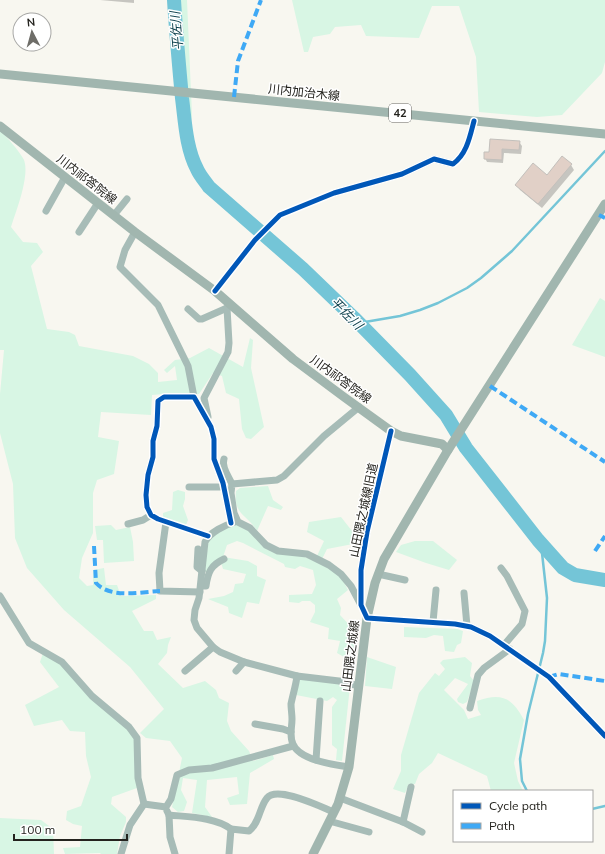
<svg xmlns="http://www.w3.org/2000/svg" width="605" height="854" font-family="Mulish,'Noto Sans JP',sans-serif">
  <style>
    .green { fill: #d8f6e4 }
    .shadow { fill: #0003 }
    .lines { fill: none; stroke-linecap: round; stroke-linejoin: round }
    .stream { stroke: #74c5d7; stroke-width: 2.5 }
    .river { stroke: #74c5d7; stroke-width: 14 }
    .building { fill: #e1d0c7; stroke: #c3c0bc }
    .minor { stroke: #a7bcb7; stroke-width: 7 }
    .major { stroke: #a1b6af; stroke-width: 9 }
    .quiet { stroke: #3fa9f5; stroke-width: 4; stroke-dasharray: 8 4; stroke-linecap: butt }
    .cycleway-casing { stroke: #fff; stroke-width: 8 }
    .cycleway { stroke: #0057b8; stroke-width: 5 }
    .labels { text-anchor: middle; dominant-baseline: central; stroke-width: 3; stroke-linejoin: round; paint-order: stroke }
    .shield { fill: #fff; stroke: #666562; stroke-width: 1 }
    .shield-label { font-size: 11px; font-weight: bold; fill: #24231e }
    .street-label { font-size: 12px; fill: #24231e; stroke: #fff }
    .water-label { font-size: 13px; font-style: italic; fill: #0b3f4b; stroke: #fff }
  </style>
  <rect width="100%" height="100%" fill="#f8f7f0"/>
  <g class="green">
    <polygon points="177,0 187,0 192,115 191,124 180,40"/>
    <polygon points="292,0 605,0 605,62 602,73 562,115 537,117 479,112 476,57 459,6 432,6 419,38 366,36 361,25 335,27 330,34 313,37 308,52 304,52"/>
    <path d="M0,130C6,136 21,153 24,160C30,176 16,211 11,227L23,242L37,243L43,252L31,266L47,329L69,332L75,335L79,346L133,356L149,364L158,373V382L177,380L175,366L167,373L164,370L175,360L190,358L209,348L243,367L250,338L253,340L251,368L264,427L251,439L246,438L242,429L239,399L226,393L222,376L213,373L199,394L177,393L152,395L151,415L101,412L98,437L119,441L114,474L97,480L93,493V533L82,558L79,578L87,586L93,585V570L104,568L106,585H117L121,596L156,595V599L132,611L144,631H153L157,640L171,637L168,645L167,653L158,664L183,688L205,681L216,690L219,698L229,703L227,721L231,731L249,751L253,761L273,755L274,759L250,773L247,804L230,805L227,798L239,794L237,777L207,780L205,807L212,817L192,813L197,780L183,778L181,790L187,802L184,811L178,812L172,807L182,758L170,741L146,738L140,733L164,709L130,667L64,610L27,568L15,538L13,484L0,433V394L4,350H0Z"/>
    <polygon points="600,298 605,301 605,357 572,345"/>
    <path d="M268,486L273,500L283,507L281,510L268,506L257,531C247,514 233,515 236,491L240,488Z"/>
    <polygon points="178,490 185,492 185,499 183,506 188,520 186,525 163,517 163,513 172,510 173,492"/>
    <polygon points="341,517 352,531 362,535 353,544 327,549 322,559 317,556 324,541 307,532 309,522"/>
    <path d="M238,524L250,530L265,546L302,556L326,564L342,579L348,590L337,599L341,608L340,615C347,623 363,636 354,648C351,652 347,653 344,657L337,653L340,641L328,639L329,628L310,622L315,612V605L310,601H302L299,603L289,602V595L312,594L316,585L313,570L300,566L295,569L285,567L284,564L243,543L237,541L227,545L223,557L248,561L257,566V576L266,580L259,604L247,602L242,618L229,613L228,607L208,599L224,596L233,592L235,584L243,583L246,574L223,569L221,562L204,573L209,538L229,526Z"/>
    <polygon points="111,525 116,530 130,527 133,542 134,561 104,563 103,540 97,540 95,526"/>
    <polygon points="415,541 433,541 457,560 449,570 426,563 396,552 401,545"/>
    <polygon points="404,627 457,629 463,631 461,643 457,645 454,652 445,651 443,636 434,635 426,638 404,637"/>
    <polygon points="43,653 61,664 127,728 135,740 137,788 112,797 111,804 126,817 126,822 120,836 117,854 101,854 100,853 65,854 63,848 80,847 82,826 73,824 66,820 67,811 81,806 91,777 86,756 85,732 70,731 62,720 34,726 25,705 59,687 40,662"/>
    <polygon points="367,657 396,667 392,689 365,686"/>
    <path d="M465,657L472,663L470,676L474,681L467,702L463,704L458,702L457,699L468,684L455,678L444,690L464,710L468,719L481,715L478,710L477,701C502,692 512,698 524,720L514,763L518,781L523,791H491L487,776L438,753L432,763L419,774L415,784H409L405,793L393,789L401,771V755L419,693L435,673L439,676L445,669L440,663L443,660Z"/>
    <polygon points="299,678 350,686 342,761 336,760 337,749 332,745 332,707 337,700 333,697 327,701 296,695"/>
    <polygon points="0,818 41,820 53,829 54,854 0,854"/>
  </g>
  <g class="shadow">
    <polygon points="100,0 134,0 134,3"/>
    <polygon points="519,142 522,146 521,154 504,153 503,163 487,162 485,158 490,153"/>
    <polygon points="571,165 574,170 542,208 520,190 517,185 547,176"/>
  </g>
  <g class="lines">
    <g class="stream">
      <polyline points="359,323 400,316 420,310 438,303 467,288 481,278 512,251 605,151"/>
      <polyline points="527,791 522,781 520,759 528,714 543,653 545,641 547,598 541,544"/>
      <polyline points="592,809 605,806"/>
    </g>
    <path class="river" d="M174,0C176,33 179,65 182,98C185,121 186,148 197,169C200,176 205,181 209,187L303,269L354,318L410,375L446,415L466,448L538,540L563,568L575,575L605,580"/>
  </g>
  <g class="building">
    <polygon points="490,139 520,141 519,150 502,149 502,160 484,159 484,152 489,152"/>
    <polygon points="562,156 572,164 538,204 515,185 533,163 547,175"/>
  </g>
  <g class="lines">
    <g class="minor">
      <polyline points="46,211 65,177"/>
      <polyline points="114,215 127,199"/>
      <polyline points="79,232 98,203"/>
      <polyline points="135,232 125,250 120,267 158,305 188,366 194,397"/>
      <path d="M215,291L255,240L280,215L334,193L402,174L434,159L453,164C467,154 470,136 474,121"/>
      <polyline points="188,309 199,319 202,319 227,308"/>
      <polyline points="359,407 324,436 284,476 277,480 232,484 231,493 234,513 238,522 250,528 266,545 278,551 307,554 329,565 341,574 351,586 361,605"/>
      <polyline points="208,417 204,398 228,352 229,343 227,308 229,304"/>
      <polyline points="391,431 367,532 361,570 361,605 367,618 455,624 471,627 490,636 549,677 605,736"/>
      <path d="M224,459C221,467 229,477 232,484"/>
      <polyline points="189,487 224,487"/>
      <polyline points="166,522 159,573 160,591 200,592"/>
      <polyline points="128,524 143,520 151,515"/>
      <polyline points="208,536 158,519 151,515 147,507 146,495 148,475 153,457 153,441 157,426 158,401 164,397 194,397 211,427 214,439 214,459 223,483 231,523"/>
      <polyline points="198,549 197,567 202,571"/>
      <polyline points="501,568 507,576 525,611 522,624 504,645"/>
      <polyline points="378,574 405,580"/>
      <path d="M201,586H206C208,572 211,565 224,559"/>
      <polyline points="464,593 467,626"/>
      <polyline points="0,596 29,643 62,662 92,696 129,727 137,738 138,778 144,804 130,825 121,854"/>
      <polyline points="433,622 436,590"/>
      <path d="M213,647L197,628L194,620L195,610L199,598L205,542C210,532 225,525 235,522"/>
      <polyline points="185,671 213,647 220,652 244,662"/>
      <polyline points="236,671 244,662 297,676"/>
      <polyline points="470,708 478,675 484,668 510,649"/>
      <polyline points="255,724 283,729 291,732"/>
      <polyline points="316,760 320,701"/>
      <path d="M349,767C334,765 299,760 293,744C289,736 292,728 292,719C292,714 291,709 291,704C293,694 296,685 297,676L339,681L359,686"/>
      <polyline points="340,798 403,822 422,832"/>
      <polyline points="144,804 166,807 171,799 177,775 189,770 212,768 293,746"/>
      <polyline points="167,811 169,815 170,837 175,854"/>
      <path d="M169,815C189,817 215,817 231,829"/>
      <polyline points="329,821 369,832"/>
      <polyline points="403,822 411,787"/>
      <path d="M229,854L231,829L249,831C260,822 259,808 267,798C277,785 321,807 334,812"/>
    </g>
    <g class="major">
      <polyline points="0,74 605,134"/>
      <polyline points="0,126 135,232 215,291 293,359 344,397 391,431 401,436 442,444 448,450"/>
      <polyline points="313,854 338,804 349,767 367,618 375,583 384,559 448,450 605,204"/>
    </g>
    <g class="quiet">
      <polyline points="234,97 238,61 261,0"/>
      <polyline points="599,215 605,218"/>
      <polyline points="490,386 605,462"/>
      <path d="M94,546L96,583C111,599 140,592 160,591"/>
      <polyline points="595,551 605,536"/>
      <polyline points="549,677 559,674 605,681"/>
    </g>
    <defs>
      <g id="cycleway">
        <path d="M215,291L255,240L280,215L334,193L402,174L434,159L453,164C467,154 470,136 474,121"/>
        <polyline points="391,431 367,532 361,570 361,605 367,618 455,624 471,627 490,636 549,677 605,736"/>
        <polyline points="208,536 158,519 151,515 147,507 146,495 148,475 153,457 153,441 157,426 158,401 164,397 194,397 211,427 214,439 214,459 223,483 231,523"/>
      </g>
    </defs>
    <use href="#cycleway" class="cycleway-casing"/>
    <use href="#cycleway" class="cycleway"/>
  </g>
  <g class="labels">
    <rect class="shield" x="389" y="104" width="22" height="18" rx="3"/>
    <g class="shield-label">
      <text x="400" y="113">42</text>
    </g>
    <g class="street-label">
      <text transform="translate(304 92) rotate(6)">川内加治木線</text>
      <text transform="translate(87 179) rotate(38)">川内祁答院線</text>
      <text transform="translate(341 379) rotate(36)">川内祁答院線</text>
      <text transform="translate(363 510) rotate(-78)">山田隈之城線旧道</text>
      <text transform="translate(350 656) rotate(-83)">山田隈之城線</text>
    </g>
    <g class="water-label">
      <text transform="translate(176 31) rotate(-95)">平佐川</text>
      <text transform="translate(347 313) rotate(45)">平佐川</text>
    </g>
  </g>
  <rect x="453" y="790" width="140" height="52" fill="#ffffff" stroke="#a7a7a5"/>
  <rect x="461" y="803" width="20" height="6" fill="#0057b8" stroke="#a7a7a5"/>
  <text x="489" y="810" font-size="12" fill="#24231e">Cycle path</text>
  <rect x="461" y="823" width="20" height="6" fill="#3fa9f5" stroke="#a7a7a5"/>
  <text x="489" y="830" font-size="12" fill="#24231e">Path</text>
  <g transform="translate(32 32) rotate(354)"><circle r="19" fill="#ffffff" stroke="#a7a7a5"/>
  <path d="M0-3L7 15L0 10L-7 15Z" fill="#6e6d68"/>
  <text y="-6" font-size="11" font-weight="bold" text-anchor="middle" fill="#24231e">N</text>
  </g>
  <path d="M14 834v6h113v-6" fill="none" stroke="#24231e" stroke-width="2"/>
  <text x="20" y="834" font-size="12" fill="#24231e" stroke="#ffffff" stroke-width="3" paint-order="stroke">100 m</text>
</svg>
